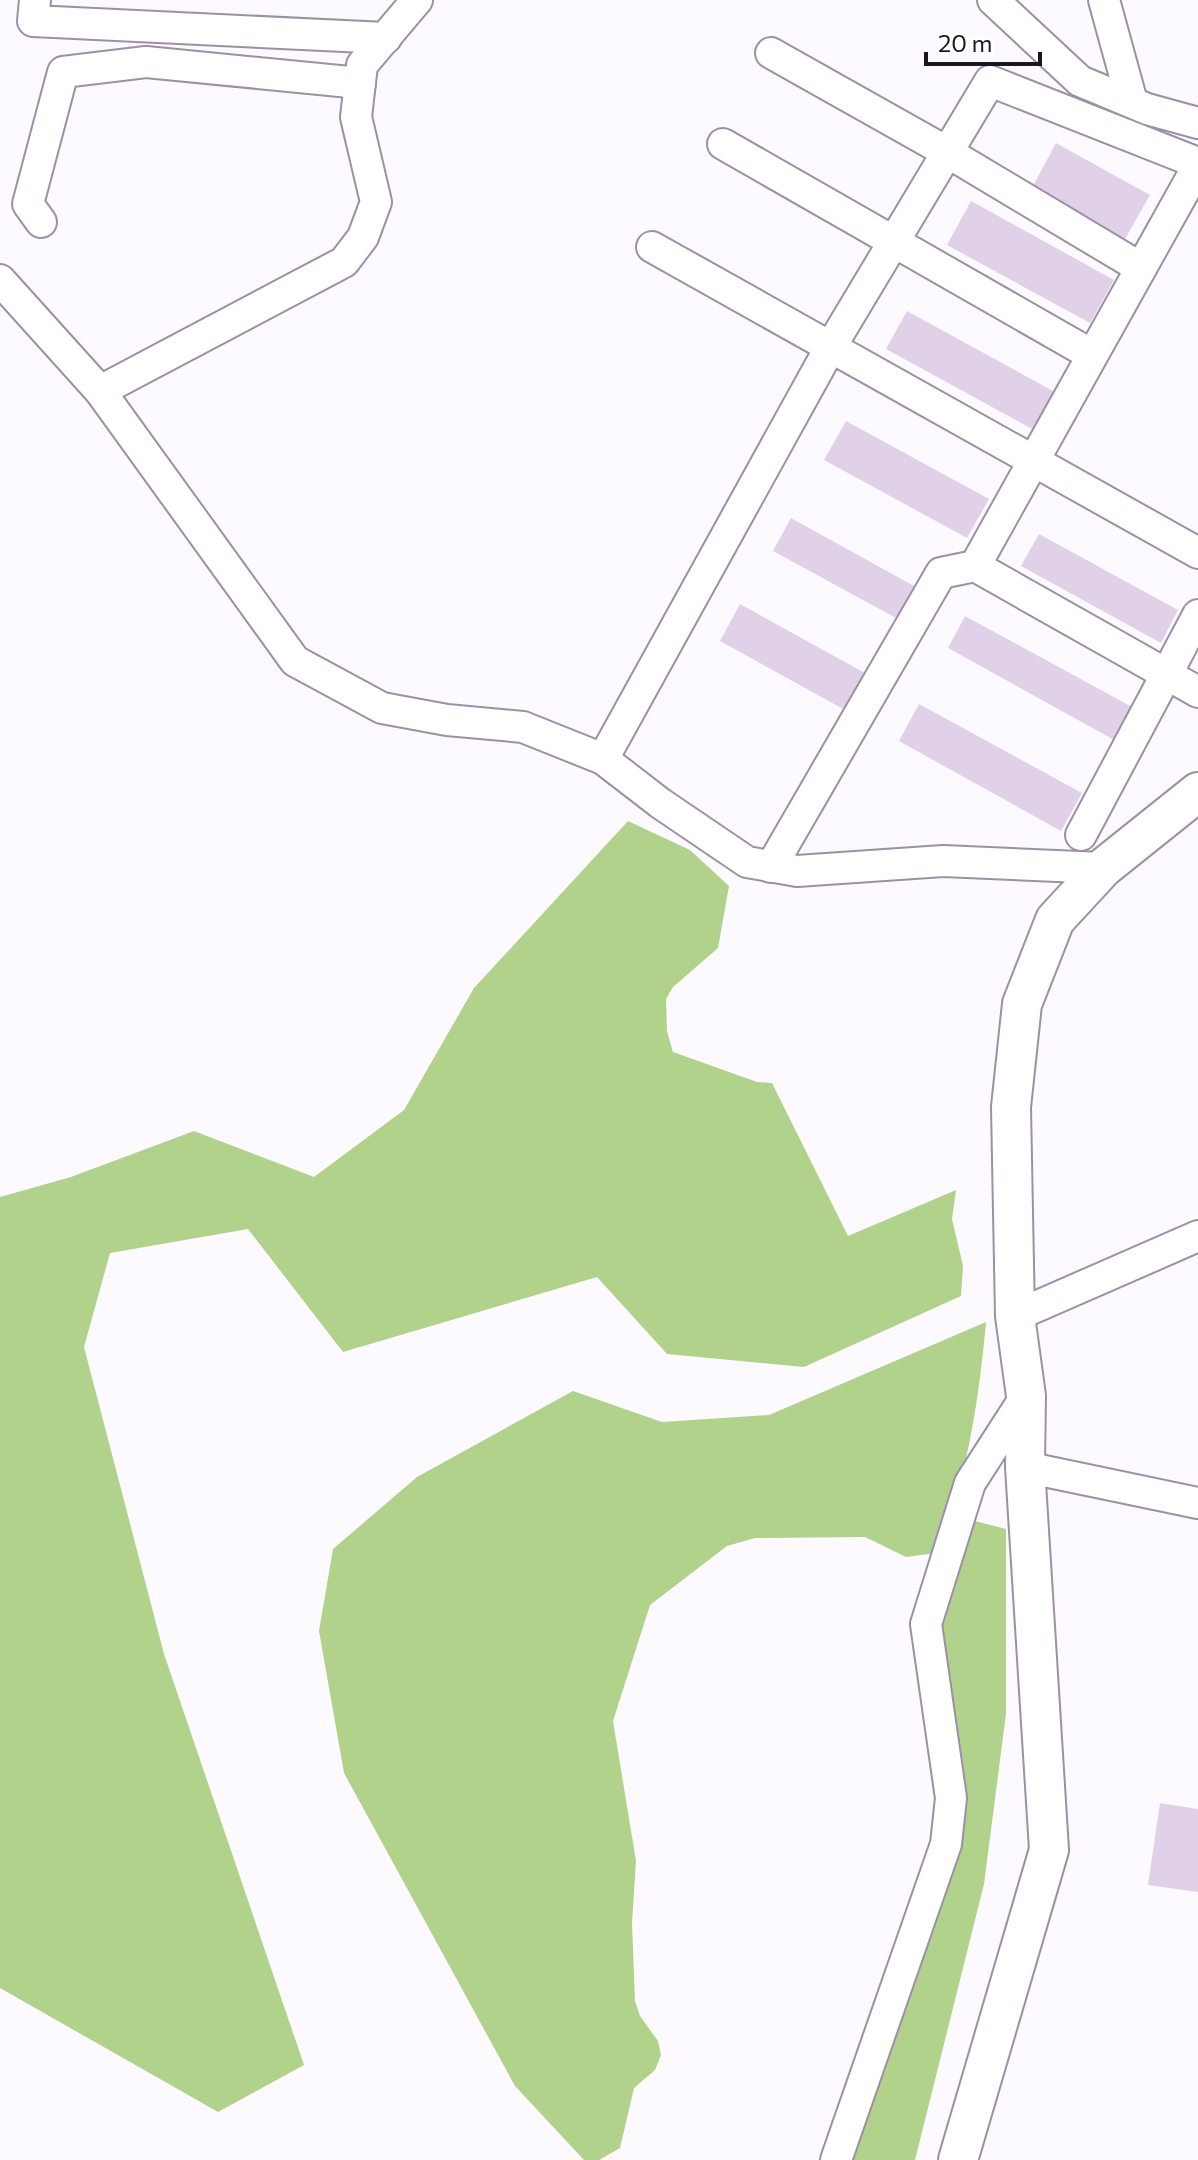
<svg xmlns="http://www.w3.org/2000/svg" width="1198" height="2160" font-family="Commissioner,sans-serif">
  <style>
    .forest { fill: #b0d28a }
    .building { fill: #e0d1e9 }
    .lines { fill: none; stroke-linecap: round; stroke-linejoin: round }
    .minor-casing { stroke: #9d8fa5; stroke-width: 34 }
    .tertiary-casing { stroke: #9d8fa5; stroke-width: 42 }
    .minor { stroke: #fff; stroke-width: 30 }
    .tertiary { stroke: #fff; stroke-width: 38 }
  </style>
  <rect width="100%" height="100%" fill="#fdfaff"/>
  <g class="forest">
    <polygon points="628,821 690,850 729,886 718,948 673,987 666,999 667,1031 673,1052 757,1082 772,1083 848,1236 956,1190 952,1219 963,1266 961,1296 804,1367 667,1354 597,1277 343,1352 248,1229 110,1253 84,1347 164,1654 304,2065 218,2112 0,1988 0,1197 71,1177 194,1131 314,1177 404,1110 474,988"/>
    <path d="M986,1322C979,1399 967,1482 936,1553L906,1557L865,1537L755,1538L727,1546L650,1605L613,1721L636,1861L632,1923L635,2001L640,2016L658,2041L661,2055L655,2070L634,2088L620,2148L599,2160H584L515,2086L344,1773L319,1631L333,1549L417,1477L573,1391L662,1422L769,1415Z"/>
    <polygon points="975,1521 1006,1529 1006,1714 984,1884 915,2160 850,2160 957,1844 939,1633"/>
  </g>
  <g class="building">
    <polygon points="1056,143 1150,195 1125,239 1032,188"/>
    <polygon points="971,201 1114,280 1090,323 947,245"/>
    <polygon points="907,311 1055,392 1034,430 886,349"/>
    <polygon points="846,421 989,499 967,538 824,460"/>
    <polygon points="791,518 914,586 896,618 773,551"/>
    <polygon points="1039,534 1178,610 1161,643 1021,566"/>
    <polygon points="740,604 865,673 845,710 720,641"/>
    <polygon points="965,616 1134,708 1116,741 948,648"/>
    <polygon points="919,704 1082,793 1061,831 899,741"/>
    <polygon points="1160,1803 1198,1809 1198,1892 1148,1885"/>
  </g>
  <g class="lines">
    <defs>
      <g id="minor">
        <polyline points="35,0 33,21 386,38"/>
        <polyline points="993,0 1080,81 1147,109 1198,123"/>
        <polyline points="1104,0 1132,102"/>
        <polyline points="771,53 947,152 1141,268"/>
        <polyline points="723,144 1092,355"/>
        <polyline points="41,222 28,204 63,72 146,62 360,83"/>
        <polyline points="652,247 1198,553"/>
        <polyline points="0,280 100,391 295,661 382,708 447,720 523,727 603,759 660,803 747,862 797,871 943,861 1103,868"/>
        <polyline points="100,391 344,262 363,237 376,202 356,117 362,65 417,0"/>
        <polyline points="975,566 1198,692"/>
        <polyline points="603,759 830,348 990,81 1198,163"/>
        <polyline points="1081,835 1198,615"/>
        <polyline points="771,867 941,573 975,566 1198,166"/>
        <polyline points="1015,1316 1198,1236"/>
        <polyline points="1025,1467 1198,1503"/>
        <polyline points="836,2160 946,1844 951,1798 926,1624 970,1483 1026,1396"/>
      </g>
      <polyline id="tertiary" points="958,2160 1049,1850 1025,1467 1026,1396 1015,1316 1011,1107 1022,1004 1055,920 1103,868 1198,792"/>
    </defs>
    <use href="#minor" class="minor-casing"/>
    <use href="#tertiary" class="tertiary-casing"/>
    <use href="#minor" class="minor"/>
    <use href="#tertiary" class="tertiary"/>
  </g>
  <path d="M926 52v12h114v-12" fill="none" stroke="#1c171f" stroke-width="4"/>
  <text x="938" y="52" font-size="24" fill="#1c171f" stroke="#ffffff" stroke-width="6" paint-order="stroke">20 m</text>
</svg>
